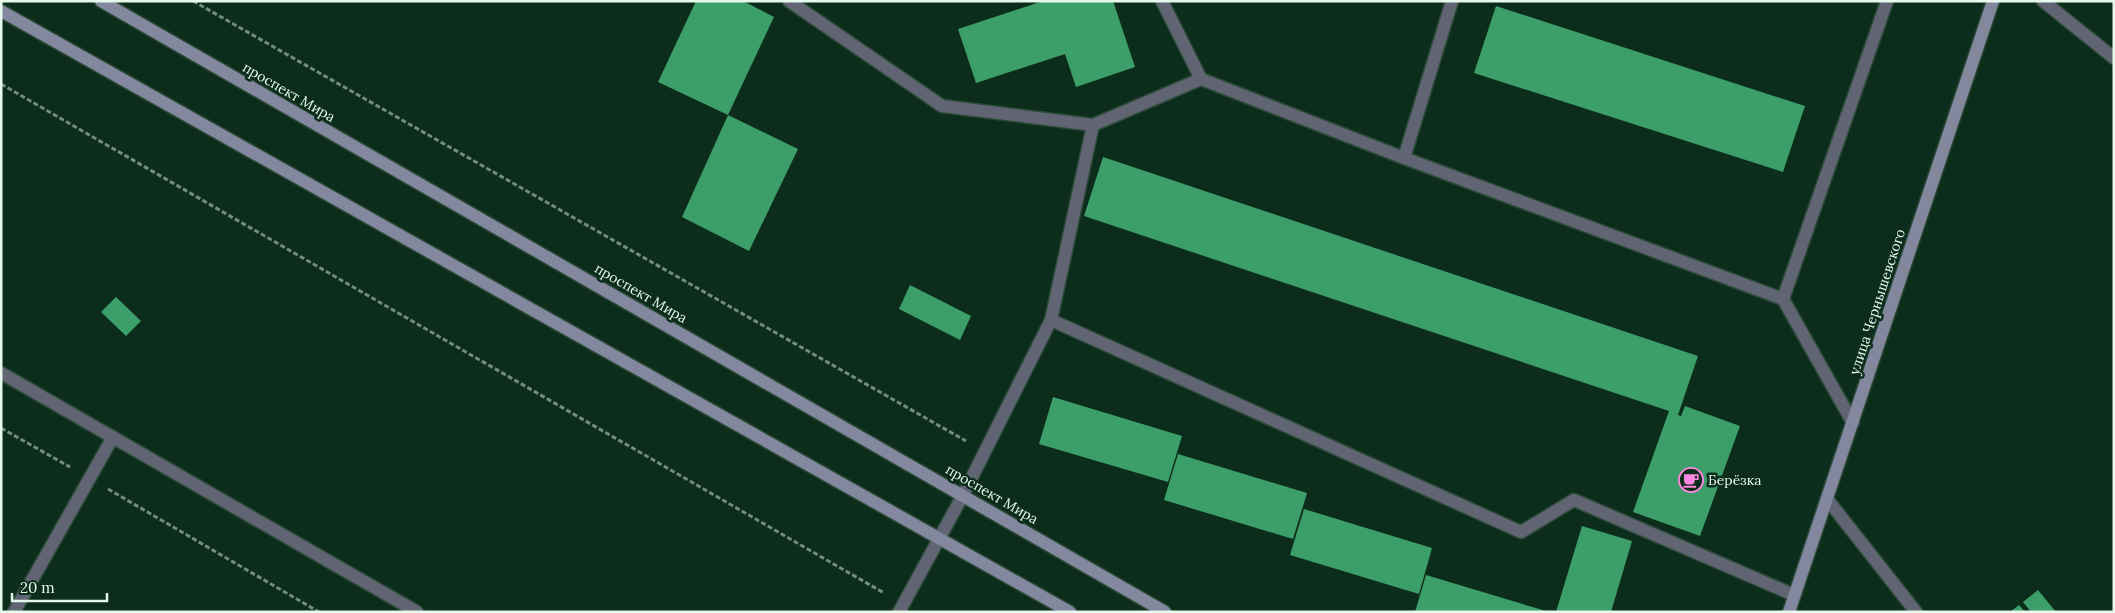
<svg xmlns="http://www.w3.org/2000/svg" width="2115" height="613" font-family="Lora,serif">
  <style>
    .building { fill: #3c9e68 }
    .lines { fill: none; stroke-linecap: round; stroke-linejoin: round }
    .lane-casing { stroke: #2b4a38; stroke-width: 15 }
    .street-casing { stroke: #2b4a38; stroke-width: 15 }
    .secondary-casing { stroke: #2b4a38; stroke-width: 15 }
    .path { stroke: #728c7d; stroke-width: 3; stroke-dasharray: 5 2.5; stroke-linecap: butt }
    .lane { stroke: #616473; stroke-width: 12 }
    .street { stroke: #616473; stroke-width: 12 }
    .secondary { stroke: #83889f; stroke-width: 12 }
    .labels { text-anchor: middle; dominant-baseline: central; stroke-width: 5; stroke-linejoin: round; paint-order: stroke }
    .street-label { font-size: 14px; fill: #e6f9ec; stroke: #0c2d1b }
    .poi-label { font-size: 14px; fill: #e6f9ec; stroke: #0c2d1b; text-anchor: start }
  </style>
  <rect width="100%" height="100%" fill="#0c2d1b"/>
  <g class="building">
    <polygon points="696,1 743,1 774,17 728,115 658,82"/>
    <polygon points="1043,1 1113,1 1135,67 1076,87 1065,54 976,83 958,29"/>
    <polygon points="1496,6 1805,106 1783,172 1474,73"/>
    <polygon points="728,115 798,149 749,251 682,217"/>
    <polygon points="1103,157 1698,356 1678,415 1681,416 1685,406 1740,426 1700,536 1633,512 1669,411 1084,216"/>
    <polygon points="910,285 971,316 960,340 899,309"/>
    <polygon points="116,297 141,321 126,336 101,312"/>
    <polygon points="1053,397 1182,436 1168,482 1039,444"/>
    <polygon points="1178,454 1307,493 1293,539 1164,500"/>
    <polygon points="1304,509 1432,548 1419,594 1290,555"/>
    <polygon points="1582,526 1632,541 1611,612 1556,612"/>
    <polygon points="1426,575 1546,611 1546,612 1415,612"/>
    <polygon points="2038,590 2056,612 2031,612 2023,602"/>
    <polygon points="2019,605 2025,612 2010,612"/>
  </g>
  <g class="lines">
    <defs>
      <g id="lane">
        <polyline points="789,1 942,106 1093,125"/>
        <polyline points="1162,1 1201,79"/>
        <polyline points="2043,1 2114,58"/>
        <polyline points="1404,158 1783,299 1853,423"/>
        <polyline points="1783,299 1887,1"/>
        <polyline points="1051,320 1093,125 1201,79 1404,158 1452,1"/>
        <polyline points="963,495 1051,320 1521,532 1574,500 1794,595"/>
        <polyline points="1827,499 1916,612"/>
        <polyline points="14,612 113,437"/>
      </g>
      <g id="street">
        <polyline points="1,373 417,612"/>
        <polyline points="899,612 963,495"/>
      </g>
      <g id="secondary">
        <polyline points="101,1 1165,612"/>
        <polyline points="1,11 1070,612"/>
        <polyline points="1789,612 1993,1"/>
      </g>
    </defs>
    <use href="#lane" class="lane-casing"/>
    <use href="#street" class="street-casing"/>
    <use href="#secondary" class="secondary-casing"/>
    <g class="path">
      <polyline points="193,1 966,441"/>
      <polyline points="1,84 884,593"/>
      <polyline points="1,428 70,467"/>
      <polyline points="108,489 319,612"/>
    </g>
    <use href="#lane" class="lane"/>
    <use href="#street" class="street"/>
    <use href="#secondary" class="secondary"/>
  </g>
  <defs>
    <symbol id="cafe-ring" viewBox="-11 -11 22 22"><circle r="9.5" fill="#0c2d1b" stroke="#fd86e3" stroke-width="1.5"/><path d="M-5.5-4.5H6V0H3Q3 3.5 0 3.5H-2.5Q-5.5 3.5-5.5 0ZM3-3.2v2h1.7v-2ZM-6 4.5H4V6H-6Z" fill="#fd86e3"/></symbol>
  </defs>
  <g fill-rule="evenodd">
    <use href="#cafe-ring" x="1677" y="466" width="28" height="28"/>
  </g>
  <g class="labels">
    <g class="street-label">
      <text transform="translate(289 92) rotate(30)">проспект Мира</text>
      <text transform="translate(641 293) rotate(30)">проспект Мира</text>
      <text transform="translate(1877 302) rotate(-72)">улица Чернышевского</text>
      <text transform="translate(992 494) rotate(30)">проспект Мира</text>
    </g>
    <g class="poi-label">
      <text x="1708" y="480">Берёзка</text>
    </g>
  </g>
  <rect width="2115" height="613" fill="none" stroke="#e6f9ec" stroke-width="5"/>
  <path d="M12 593v8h95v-8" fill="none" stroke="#e6f9ec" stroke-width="2.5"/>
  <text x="20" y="593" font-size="15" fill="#e6f9ec" stroke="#0c2d1b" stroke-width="4" paint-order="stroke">20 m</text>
</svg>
